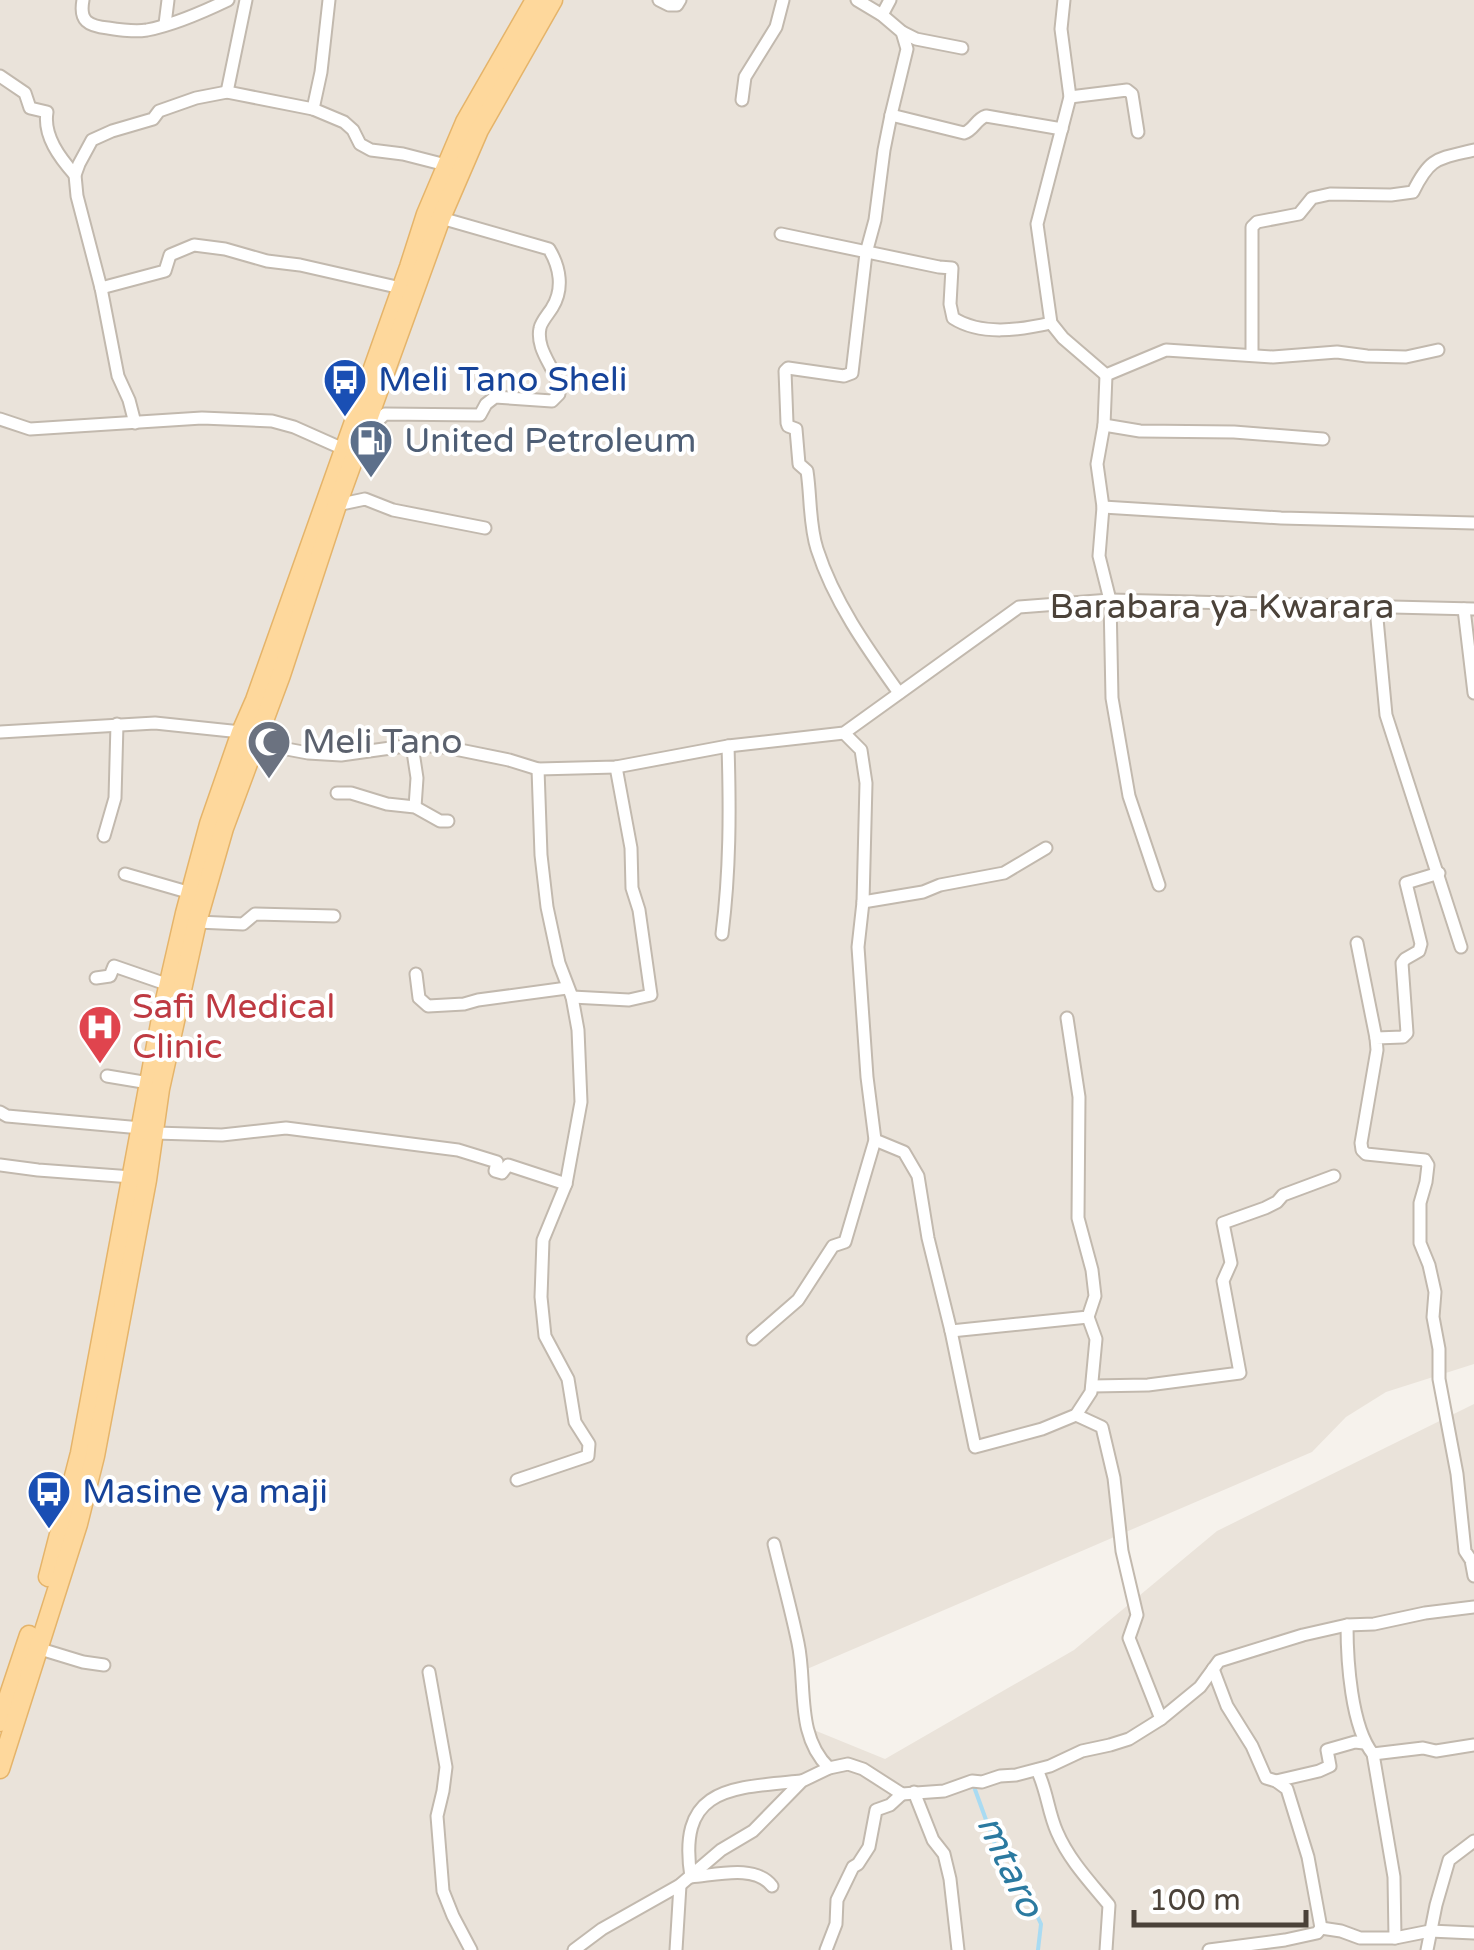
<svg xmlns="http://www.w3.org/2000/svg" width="1474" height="1950" font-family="'Varela Round',sans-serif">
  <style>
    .residential { fill: #eae3da }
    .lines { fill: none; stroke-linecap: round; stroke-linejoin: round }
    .stream { stroke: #a9dbf2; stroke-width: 4 }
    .minor-casing { stroke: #c2b9ae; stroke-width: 15 }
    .primary-casing { stroke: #e5b46a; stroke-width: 21 }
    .minor { stroke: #fff; stroke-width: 11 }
    .primary { stroke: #fed89c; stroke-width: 18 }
    .labels { text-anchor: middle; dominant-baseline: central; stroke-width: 8; stroke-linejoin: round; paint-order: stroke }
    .transit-label { font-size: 35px; fill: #164399; stroke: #fff; text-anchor: start }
    .service-label { font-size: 35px; fill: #4e5e75; stroke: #fff; text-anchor: start }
    .street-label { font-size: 35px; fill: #4b4239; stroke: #fff }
    .worship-label { font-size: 35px; fill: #5b616d; stroke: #fff; text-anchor: start }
    .health-label { font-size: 35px; fill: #be3a42; stroke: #fff; text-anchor: start }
    .water-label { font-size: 38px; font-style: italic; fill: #2b7aa0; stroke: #fff }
  </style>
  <rect width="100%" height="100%" fill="#f6f2ec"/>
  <polygon class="residential" points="0,0 1474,0 1474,1364 1386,1392 1346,1417 1312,1452 807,1669 809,1728 885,1759 1074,1650 1217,1531 1474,1404 1474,1950 0,1950"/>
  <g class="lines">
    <polyline class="stream" points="973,1784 1006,1875 1033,1907 1041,1924 1038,1950"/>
    <defs>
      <g id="minor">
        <path d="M83,0C79,21 88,26 108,28C121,30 134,32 147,30C174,25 203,12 228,0"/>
        <polyline points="659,0 669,5 677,5 680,0"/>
        <path d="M857,0L882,15L902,32L907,49L891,115L884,150L875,220L866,253L852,373L844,376L788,368L785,371L787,423L788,426L796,429L799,464L807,471C811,497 809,524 817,549C834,602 867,648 899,693"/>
        <polyline points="1064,0 1061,29 1070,97 1037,224 1051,323 1063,338 1106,375"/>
        <polyline points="882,15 890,0"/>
        <polyline points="165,24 168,0"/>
        <polyline points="902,32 916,39 962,48"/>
        <path d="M0,76L25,93L30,108L47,112C43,136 60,158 75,175"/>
        <polyline points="227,92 246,0"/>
        <polyline points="1070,97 1127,90 1132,94 1138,132"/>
        <polyline points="742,100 745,77 776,27 783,0"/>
        <polyline points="313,109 321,72 329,0"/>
        <path d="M891,115L964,133C974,130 976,119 986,116L1062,129"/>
        <path d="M781,234L939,267L952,268L950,304L953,318C981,336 1020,330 1051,323"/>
        <polyline points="101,288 165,271 170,255 194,245 225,249 267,261 300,265 401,288"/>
        <path d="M1252,355V227L1257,222L1299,214L1312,198L1330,194L1391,195L1413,192C1430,157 1437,159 1474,150"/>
        <polyline points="1106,375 1104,425 1097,464 1103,507 1099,556 1110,600 1112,698 1129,796 1159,885"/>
        <polyline points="1106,375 1166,350 1273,357 1337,352 1367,356 1406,357 1438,350"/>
        <polyline points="0,419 30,429 202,418 272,421 294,427 348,451"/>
        <polyline points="135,423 129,400 118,376 101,288 77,196 75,175 79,164 92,140 112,131 153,119 159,111 196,98 227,92 313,109 344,122 353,130 360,144 371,150 403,154 446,165"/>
        <polyline points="1104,425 1140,431 1234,432 1323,439"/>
        <path d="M368,430L385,414L480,415L486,404L495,397L552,401L559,394C560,371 535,353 540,328C541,322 549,313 552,308C564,289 560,267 549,249L441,218"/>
        <polyline points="337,505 365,499 393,510 485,528"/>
        <polyline points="1103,507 1281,518 1474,523"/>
        <polyline points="1376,608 1386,715 1461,947"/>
        <polyline points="1464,609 1474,693"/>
        <polyline points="0,732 155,723 241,732 276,747 308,753 341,755 412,745 445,747 509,760 538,769 616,767 728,746 844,733 1019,607 1110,600 1474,609"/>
        <polyline points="844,733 861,750 866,783 863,902 858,947 867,1077 875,1140 904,1152 918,1176 928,1238 951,1331 975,1447 1042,1429 1076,1415 1091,1392 1096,1339 1088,1317"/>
        <polyline points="412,745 417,778 415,807"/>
        <polyline points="337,793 351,793 387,804 415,807 440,821 448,821"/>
        <polyline points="104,836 115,798 117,724"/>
        <polyline points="1439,873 1406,883 1421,944 1419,951 1405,959 1402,963 1407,1033 1403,1037 1376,1038 1377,1050 1361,1143 1362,1150 1366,1154 1425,1160 1428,1165 1426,1182 1420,1203 1420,1243 1429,1265 1435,1292 1433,1317 1439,1349 1439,1379 1457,1474 1465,1551 1471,1560 1474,1576"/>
        <polyline points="125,874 191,893"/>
        <polyline points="863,902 923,892 940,885 1004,873 1046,848"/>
        <polyline points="197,922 243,924 255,914 334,916"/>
        <path d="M722,934C730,871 730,810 728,746"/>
        <polyline points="1357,943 1376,1038"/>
        <polyline points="416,974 419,998 428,1006 464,1004 478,1000 567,988"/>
        <polyline points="96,978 110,976 114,966 169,985"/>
        <polyline points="572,997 629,1000 651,995 639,910 632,888 631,848 616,767"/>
        <polyline points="107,1076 149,1083"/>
        <polyline points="0,1112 7,1116 141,1128 155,1133 222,1135 286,1128 458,1150 497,1162 495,1171 502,1173 508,1165 566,1184"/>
        <polyline points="0,1165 38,1170 132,1177"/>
        <polyline points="951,1331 1088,1317 1095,1296 1092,1270 1078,1218 1079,1097 1067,1018"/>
        <polyline points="753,1339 798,1300 833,1246 845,1242 875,1140"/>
        <polyline points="1092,1386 1148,1385 1240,1373 1223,1281 1231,1263 1223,1223 1265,1208 1277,1202 1283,1195 1334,1176"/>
        <polyline points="1076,1415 1102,1427 1114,1478 1122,1551 1137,1615 1129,1638 1161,1719"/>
        <polyline points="517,1480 588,1456 589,1444 575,1422 568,1379 545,1336 541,1297 543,1240 566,1184 581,1102 578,1030 572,997 559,963 547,907 541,855 538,769"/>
        <path d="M774,1544C782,1577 791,1609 798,1643C807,1685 795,1735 829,1768"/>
        <path d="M1347,1625C1347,1660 1351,1727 1373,1754L1394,1877L1395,1938"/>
        <polyline points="37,1648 83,1662 104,1665"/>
        <polyline points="1213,1669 1227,1706 1252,1746 1266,1778 1276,1781 1287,1789 1308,1857 1321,1928"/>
        <polyline points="429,1672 446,1767 443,1791 437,1816 443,1891 453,1916 471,1950"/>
        <polyline points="1373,1754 1423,1748 1436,1751 1474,1745"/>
        <path d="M1037,1770C1047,1790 1048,1812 1057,1832C1069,1860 1090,1882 1109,1905L1106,1950"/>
        <polyline points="1276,1781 1319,1771 1330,1766 1327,1750 1355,1742 1364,1743"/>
        <polyline points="914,1792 933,1840 944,1854 950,1879 958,1950"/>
        <path d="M772,1886C755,1864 716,1875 691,1877C677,1787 730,1788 801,1781"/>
        <polyline points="574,1950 602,1929 680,1885 721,1850 753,1831 802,1781 829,1768 848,1764 863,1769 902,1794 944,1791 972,1781 982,1782 1000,1776 1016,1775 1050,1766 1082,1751 1110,1745 1129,1739 1161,1719 1200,1687 1219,1661 1303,1635 1347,1625 1374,1624 1425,1613 1474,1607"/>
        <polyline points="676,1950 680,1885"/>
        <polyline points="826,1950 836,1924 837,1900 853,1867 858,1864 869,1847 876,1810 890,1805 902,1794"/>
        <polyline points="1209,1950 1285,1940 1317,1933 1321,1928 1341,1931 1360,1938 1395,1938 1430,1931 1474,1933"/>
        <polyline points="1427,1950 1436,1905 1449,1860 1474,1841"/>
      </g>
      <g id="primary">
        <polyline points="48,1577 80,1453 162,1013 185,913 209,824 241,732 255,700 409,267 426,214 465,122 535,0"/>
        <polyline points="0,1722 29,1635"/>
        <polyline points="0,1769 78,1524 95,1456 147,1180 160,1089 197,922 224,828 281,675 337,505 441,218 479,130 553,0"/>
      </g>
    </defs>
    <use href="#minor" class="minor-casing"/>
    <use href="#primary" class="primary-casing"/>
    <use href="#minor" class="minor"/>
    <use href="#primary" class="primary"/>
  </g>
  <defs>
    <symbol id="bus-pin" viewBox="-11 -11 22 30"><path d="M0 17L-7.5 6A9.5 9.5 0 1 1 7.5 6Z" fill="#1a4fb4" stroke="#fff"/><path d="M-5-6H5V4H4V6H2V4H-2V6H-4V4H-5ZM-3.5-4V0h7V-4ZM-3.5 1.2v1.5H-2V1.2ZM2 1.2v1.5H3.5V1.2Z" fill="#fff"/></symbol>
    <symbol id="fuel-pin" viewBox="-11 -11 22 30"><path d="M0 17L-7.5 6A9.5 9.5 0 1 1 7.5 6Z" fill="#5c6f8a" stroke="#fff"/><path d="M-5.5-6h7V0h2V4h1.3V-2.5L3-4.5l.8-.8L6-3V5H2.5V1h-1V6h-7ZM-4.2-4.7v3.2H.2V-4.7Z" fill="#fff"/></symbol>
    <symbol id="mosque-pin" viewBox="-11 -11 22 30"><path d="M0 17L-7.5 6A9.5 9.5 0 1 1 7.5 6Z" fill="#6b7280" stroke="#fff"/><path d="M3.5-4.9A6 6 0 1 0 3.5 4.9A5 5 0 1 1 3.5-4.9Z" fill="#fff"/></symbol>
    <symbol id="hospital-pin" viewBox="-11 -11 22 30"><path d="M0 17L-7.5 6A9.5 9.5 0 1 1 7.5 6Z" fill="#e0444e" stroke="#fff"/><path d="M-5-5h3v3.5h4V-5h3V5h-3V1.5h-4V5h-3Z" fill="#fff"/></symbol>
  </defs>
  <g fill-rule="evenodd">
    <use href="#bus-pin" x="320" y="355" width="50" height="68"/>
    <use href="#fuel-pin" x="346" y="416" width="50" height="68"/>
    <use href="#mosque-pin" x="244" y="717" width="50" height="68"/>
    <use href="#hospital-pin" x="75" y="1002" width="50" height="68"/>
    <use href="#bus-pin" x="24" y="1467" width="50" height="68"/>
  </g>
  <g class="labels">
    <g class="transit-label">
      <text x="378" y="380">Meli Tano Sheli</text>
      <text x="82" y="1492">Masine ya maji</text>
    </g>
    <g class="service-label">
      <text x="404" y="441">United Petroleum</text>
    </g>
    <g class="street-label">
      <text x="1222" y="607">Barabara ya Kwarara</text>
    </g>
    <g class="worship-label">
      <text x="302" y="742">Meli Tano</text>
    </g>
    <g class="health-label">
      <text x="132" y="1007">Safi Medical<tspan x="132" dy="40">Clinic</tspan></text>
    </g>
    <g class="water-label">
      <text transform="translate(1010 1866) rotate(65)">mtaro</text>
    </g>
  </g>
  <path d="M1134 1910v15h172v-15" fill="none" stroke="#4b4239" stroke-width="5"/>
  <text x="1149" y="1910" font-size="30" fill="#4b4239" stroke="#ffffff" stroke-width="8" paint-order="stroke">100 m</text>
</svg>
